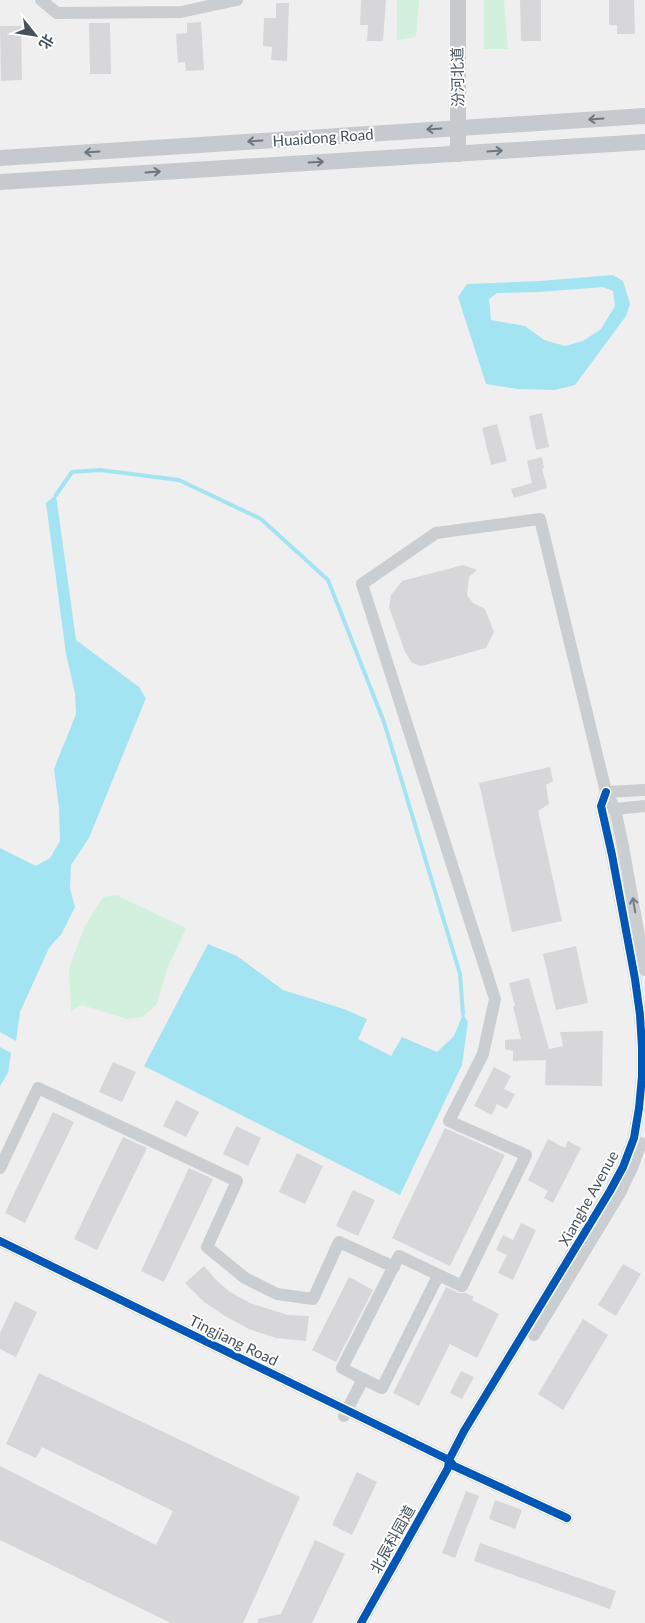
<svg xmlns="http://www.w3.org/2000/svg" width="645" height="1623" font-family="Lato,'Noto Sans SC',sans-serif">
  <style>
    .green { fill: #d1f1dc }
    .water { fill: #a2e4f2; fill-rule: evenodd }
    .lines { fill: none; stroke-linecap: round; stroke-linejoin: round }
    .stream { stroke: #a2e4f2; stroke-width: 4 }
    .building { fill: #d7d7d9 }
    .minor { stroke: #cbced0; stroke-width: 12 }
    .major { stroke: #c6cace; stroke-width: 16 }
    .cycleway-casing { stroke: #fff; stroke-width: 11 }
    .cycleway { stroke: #0057b8; stroke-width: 8 }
    .oneway { stroke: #6c767f }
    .oneway2 { stroke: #747d85 }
    .labels { text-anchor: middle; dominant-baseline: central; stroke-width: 4; stroke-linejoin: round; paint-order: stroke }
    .street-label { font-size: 15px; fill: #45525d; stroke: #fff }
  </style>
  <rect width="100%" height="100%" fill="#f0efef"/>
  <g class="green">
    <polygon points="397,0 419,0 416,37 397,40"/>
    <polygon points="484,0 504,0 508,49 484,49"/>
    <polygon points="116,895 186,928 167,969 157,1004 143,1017 127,1019 82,1005 71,1011 69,968 84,928 103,897"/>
  </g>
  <g class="water">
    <path d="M613,275L623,281L630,304L626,316L575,385L555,390L518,389L486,384L458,297L467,284L540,281ZM603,287L613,291L615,306L601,329L583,341L565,346L544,340L525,326L491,320L489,299L497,293L539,292Z"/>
    <polygon points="56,495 76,640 139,687 146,698 89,838 71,865 70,889 75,907 62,933 49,948 20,1012 16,1041 0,1032 0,848 36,866 50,858 60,841 59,808 54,769 76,714 75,693 66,654 46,503"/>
    <polygon points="208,944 237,956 283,990 344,1009 367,1019 358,1039 391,1056 402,1037 437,1052 454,1036 463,1014 468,1022 462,1065 400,1195 144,1066"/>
    <polygon points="0,1047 11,1053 8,1073 0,1086"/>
  </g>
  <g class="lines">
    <polyline class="stream" points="56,495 72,472 100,470 179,480 261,519 328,580 384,722 460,974 463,1014"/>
  </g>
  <g class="building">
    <polygon points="361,0 386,0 383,41 367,41 368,25 360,25"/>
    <polygon points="520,0 541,0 541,41 521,41"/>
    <polygon points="609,0 634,0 635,34 617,34 617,25 609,25"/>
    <polygon points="276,3 289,3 287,61 271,60 272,47 263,46 264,18 276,18"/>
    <polygon points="201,22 204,70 186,71 185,62 178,63 176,34 187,33 187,23"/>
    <polygon points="89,23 110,23 111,74 90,74"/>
    <polygon points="0,26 21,26 22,80 1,81"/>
    <polygon points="542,413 549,447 536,450 529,416"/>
    <polygon points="497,424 507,461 491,465 482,428"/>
    <polygon points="542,457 544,468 542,469 547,488 514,498 511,489 532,483 527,461"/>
    <polygon points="463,565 477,570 469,577 467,595 473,603 485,609 494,632 486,648 422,666 412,663 405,652 389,607 391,595 402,581"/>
    <polygon points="550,767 553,781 546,785 549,804 538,811 562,921 512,932 479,783"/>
    <polygon points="576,946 588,1003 556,1010 543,954"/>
    <polygon points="529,978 549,1049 563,1046 560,1032 603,1031 602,1086 545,1085 546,1060 513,1061 513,1051 505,1049 505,1040 521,1039 513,1006 515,1006 509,983"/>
    <polygon points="113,1062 136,1072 122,1102 99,1092"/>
    <polygon points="494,1067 511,1076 504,1089 515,1094 507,1109 497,1104 492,1115 474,1106"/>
    <polygon points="176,1100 199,1112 186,1137 163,1126"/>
    <polygon points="53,1112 74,1122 25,1223 5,1213"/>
    <polygon points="236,1126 261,1138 248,1166 223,1154"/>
    <polygon points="445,1128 505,1155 450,1266 392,1238"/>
    <polygon points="123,1137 147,1148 97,1250 74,1239"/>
    <polygon points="548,1139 565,1148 568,1141 581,1148 553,1203 544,1198 548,1191 528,1180"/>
    <polygon points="297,1153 323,1166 305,1204 279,1192"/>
    <polygon points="189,1168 213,1179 164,1282 141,1271"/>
    <polygon points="353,1190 375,1200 358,1236 336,1226"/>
    <polygon points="521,1223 536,1230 513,1280 498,1273 507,1255 496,1250 503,1235 513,1240"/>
    <polygon points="623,1264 641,1274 616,1316 598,1305"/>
    <polygon points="204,1266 217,1281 230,1292 250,1303 288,1315 309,1316 306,1341 276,1338 249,1329 225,1316 204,1302 185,1283"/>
    <polygon points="349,1277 373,1290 336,1362 312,1350"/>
    <polygon points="446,1287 459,1293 466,1293 474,1297 472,1300 499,1314 477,1358 450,1344 419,1406 393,1393"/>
    <polygon points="15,1301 37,1312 16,1357 0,1349 0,1333"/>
    <polygon points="583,1319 608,1335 563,1410 538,1394"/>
    <polygon points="461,1371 474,1377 462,1399 450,1393"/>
    <polygon points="39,1373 300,1497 243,1623 171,1623 0,1540 0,1466 156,1545 173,1511 42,1447 36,1458 6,1444"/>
    <polygon points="357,1472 377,1482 352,1535 332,1525"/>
    <polygon points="466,1491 479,1496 455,1558 442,1553"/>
    <polygon points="495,1500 522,1510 515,1529 489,1519"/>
    <polygon points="315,1540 345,1554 312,1623 258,1623 258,1619 281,1614"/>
    <polygon points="480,1543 616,1591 610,1609 474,1561"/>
  </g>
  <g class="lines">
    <g class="minor">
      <polyline points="41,0 57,13 181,12 237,0"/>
      <polyline points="606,792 645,790"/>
      <polyline points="608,807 615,809 645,806"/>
      <polyline points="0,1168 38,1088 237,1181 207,1247 245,1278 277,1294 313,1299 339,1242 394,1267"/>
      <polyline points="0,1241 449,1460 454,1466 567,1518"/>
      <polyline points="534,1335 620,1193 632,1168 641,1143"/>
      <polyline points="363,1379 382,1388 438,1276"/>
      <polyline points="344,1416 363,1379 342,1368 399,1256 462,1286 526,1155 449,1121 483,1054 495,999 362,584 436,533 540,519 606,792 615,809 623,846 645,970"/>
      <polyline points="361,1623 448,1468 449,1460 464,1431 610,1191 623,1167 634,1138 639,1108 642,1076 642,1048 640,1015 635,979 612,855 601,806 606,792"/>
    </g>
    <g class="major">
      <polyline points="458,0 458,154"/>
      <polyline points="0,158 645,116"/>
      <polyline points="0,182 645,142"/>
    </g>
    <defs>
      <g id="cycleway">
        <polyline points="0,1241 449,1460 454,1466 567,1518"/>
        <polyline points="361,1623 448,1468 449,1460 464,1431 610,1191 623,1167 634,1138 639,1108 642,1076 642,1048 640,1015 635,979 612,855 601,806 606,792"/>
      </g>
    </defs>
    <use href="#cycleway" class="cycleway-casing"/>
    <use href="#cycleway" class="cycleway"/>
  </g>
  <defs><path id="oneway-shaft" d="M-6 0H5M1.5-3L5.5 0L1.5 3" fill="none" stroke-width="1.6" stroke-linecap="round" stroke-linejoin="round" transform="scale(1.25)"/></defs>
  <g class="oneway">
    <use href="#oneway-shaft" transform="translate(596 119) rotate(176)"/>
    <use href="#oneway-shaft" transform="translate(434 129) rotate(176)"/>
    <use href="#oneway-shaft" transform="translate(255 141) rotate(176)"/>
    <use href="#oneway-shaft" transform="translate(495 151) rotate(-4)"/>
    <use href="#oneway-shaft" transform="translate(92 152) rotate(176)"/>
    <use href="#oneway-shaft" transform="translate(316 162) rotate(-3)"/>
    <use href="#oneway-shaft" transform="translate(153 172) rotate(-4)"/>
  </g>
  <use class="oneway2" href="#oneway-shaft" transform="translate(634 905) rotate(-100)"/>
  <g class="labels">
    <g class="street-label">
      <text transform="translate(457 77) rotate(-91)">汾河北道</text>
      <text transform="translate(323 137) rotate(-4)">Huaidong Road</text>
      <text transform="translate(588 1198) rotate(-61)">Xianghe Avenue</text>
      <text transform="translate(234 1340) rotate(26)">Tingjiang Road</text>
      <text transform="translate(392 1539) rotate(-61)">北辰科园道</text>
    </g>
  </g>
  <g transform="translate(35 35) rotate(120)" stroke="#ffffff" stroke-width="4" paint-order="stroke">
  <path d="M0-4L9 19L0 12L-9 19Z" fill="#45525d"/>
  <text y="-8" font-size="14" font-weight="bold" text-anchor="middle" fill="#45525d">北</text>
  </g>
</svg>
